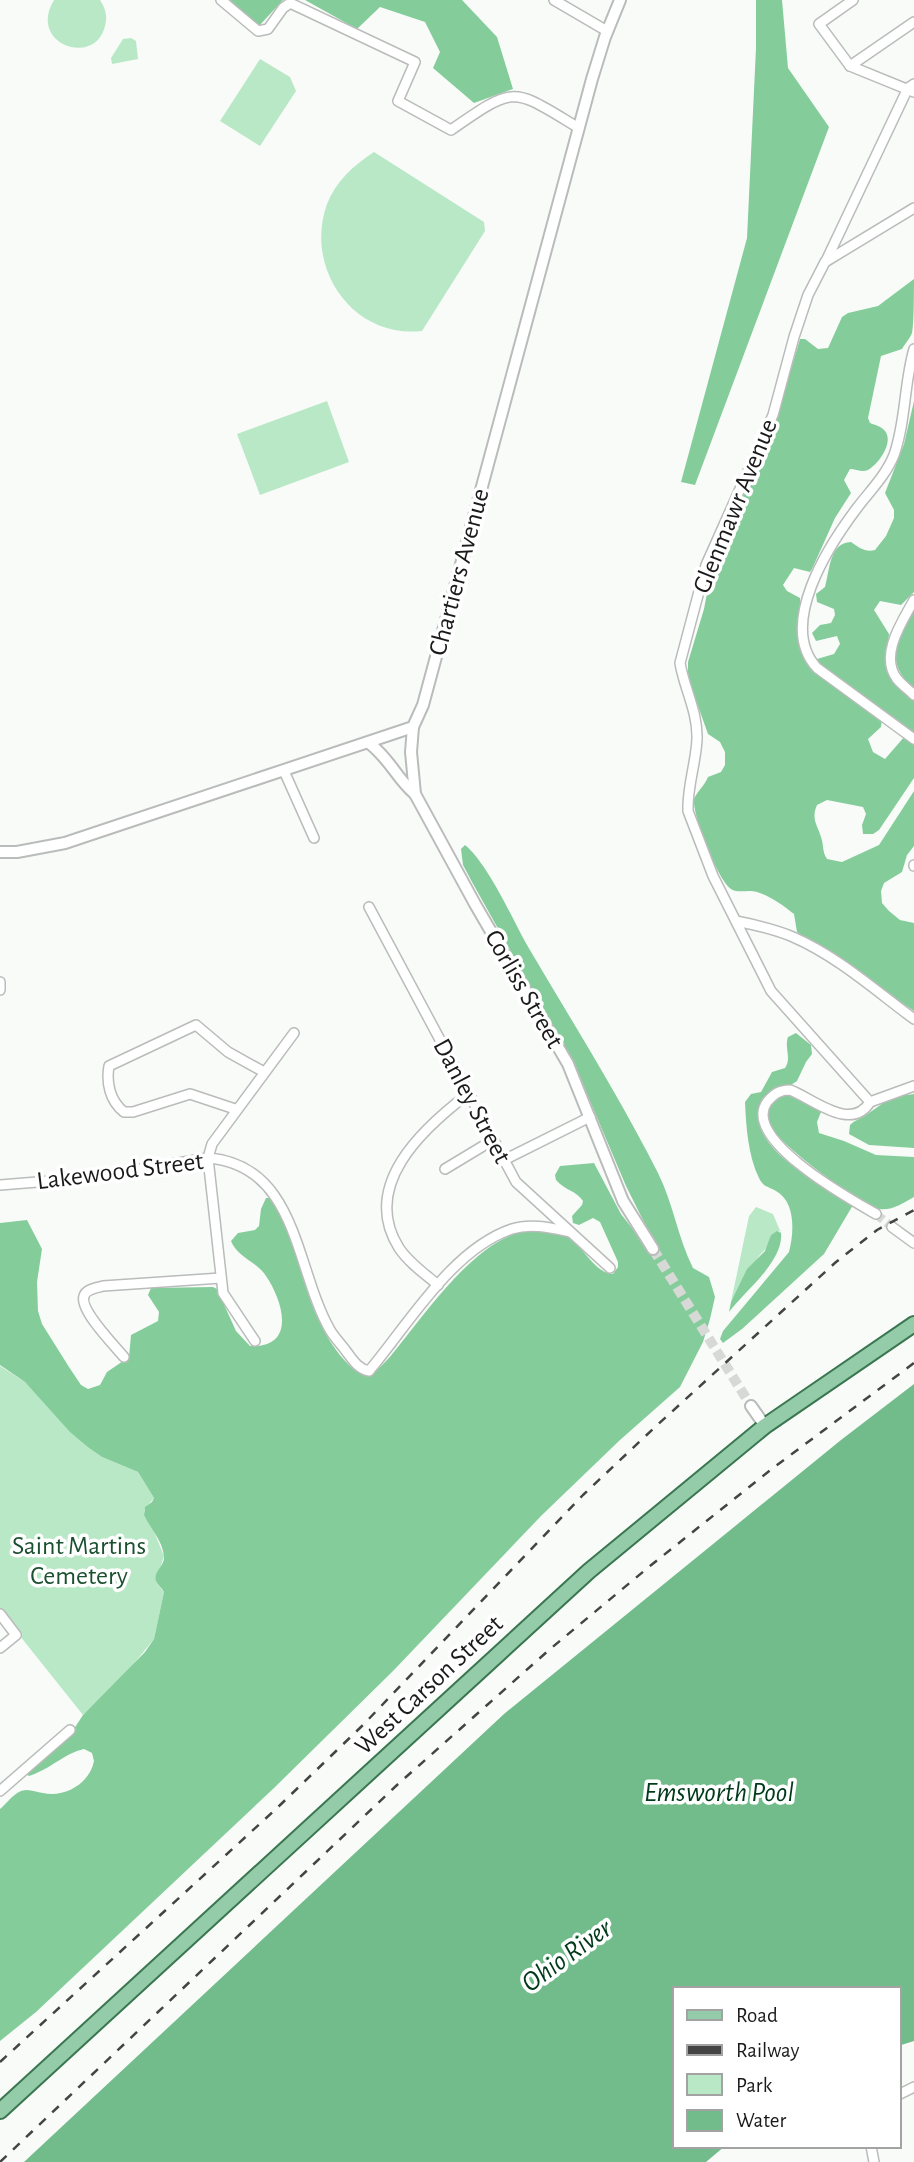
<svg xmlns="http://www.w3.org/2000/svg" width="914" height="2162" font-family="'Alegreya Sans',sans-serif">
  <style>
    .green { fill: #b9e8c6 }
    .forest { fill: #84cd9b }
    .water { fill: #72bb8a }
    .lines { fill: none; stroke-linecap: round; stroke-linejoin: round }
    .minor-tunnel { stroke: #d7d9d7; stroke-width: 9; stroke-dasharray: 9 4.5; stroke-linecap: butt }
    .tertiary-tunnel { stroke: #d7d9d7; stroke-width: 10; stroke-dasharray: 10 5; stroke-linecap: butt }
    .minor-casing { stroke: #b9bcba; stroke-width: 12 }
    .tertiary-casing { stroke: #b9bcba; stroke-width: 14 }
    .primary-casing { stroke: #3a7650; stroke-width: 18 }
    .minor { stroke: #fff; stroke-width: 9 }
    .tertiary { stroke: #fff; stroke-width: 10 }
    .primary { stroke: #94cba8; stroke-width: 14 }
    .rail { stroke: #434443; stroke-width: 2.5; stroke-dasharray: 9 9; stroke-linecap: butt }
    .labels { text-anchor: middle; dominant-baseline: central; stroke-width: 7; stroke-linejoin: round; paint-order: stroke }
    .street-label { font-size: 26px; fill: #191a19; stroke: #fff }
    .park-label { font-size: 26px; fill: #1b5130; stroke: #fff }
    .water-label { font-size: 28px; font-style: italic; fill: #003a1b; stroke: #fff }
  </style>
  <rect width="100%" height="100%" fill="#f9fbf9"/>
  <g class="green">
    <path d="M54,0H100C105,8 108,16 105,26C95,68 27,44 54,0Z"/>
    <polygon points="131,38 136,41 138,59 112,64 111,58 123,39"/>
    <polygon points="260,59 290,77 296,91 260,146 220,121"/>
    <path d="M374,152L484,222L485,231L422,331C352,339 304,267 327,204C336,181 354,165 374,152Z"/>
    <polygon points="327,401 349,462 260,495 237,434"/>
    <polygon points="756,1207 773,1214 781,1233 779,1231 771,1235 769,1245 759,1256 731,1302 749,1216"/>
    <polygon points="0,1366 25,1382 89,1448 102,1457 138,1472 154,1498 144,1510 144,1515 153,1529 164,1556 156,1582 164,1592 154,1639 126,1673 83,1715 0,1611"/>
  </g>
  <g class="forest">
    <polygon points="230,0 283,0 259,26"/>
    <polygon points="305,0 462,0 497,37 513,89 474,103 433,68 440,52 425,22 380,7 357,29"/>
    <polygon points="756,0 782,0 788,68 829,127 695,485 681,482 747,238 756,48"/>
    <path d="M914,279C914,290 914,325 912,333C910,338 905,344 902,349L881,356L868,418L870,423C875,425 881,426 885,431C894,442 879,464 868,470C862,473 856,469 850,469L844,480L851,493L835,518L812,569L810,572L794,568L783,585L787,591L800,598C801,610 797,623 799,636C806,681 850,693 882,718L881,727L868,739L873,752L885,759L905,736L914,743V778L879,830L873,834H863L862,825L866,814L863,807L827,800L817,805C811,819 817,824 821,837C824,845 822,852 827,859L842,862L879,845L914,791V846L907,855L902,872L884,883L881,891L882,903L889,911L900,920L914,923V1011L797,932L794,914C782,905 772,897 757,892C748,889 739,894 731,889C718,880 692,815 694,799C696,793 705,785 708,777L721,772L725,765V752L720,742L708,734L694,695L688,673V662L704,609L712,567L775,422L800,339H805L818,349L828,348L842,317L848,313L878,306Z"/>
    <path d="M914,401V592L901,605L880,601L874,610L889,634L887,655L914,698V736L817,664V659L834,654L840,644L837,636L816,641L812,633L820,625L831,623L835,615L834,609L817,602L816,594L825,587C830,570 829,543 851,542C858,547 866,553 875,550L886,536L894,518V510L885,493L904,444Z"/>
    <path d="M914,609V690C883,659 897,643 914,609Z"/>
    <path d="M465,845C488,864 512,918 527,945C571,1020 618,1094 658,1173C673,1203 678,1238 693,1268L709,1277L715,1297L710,1319L703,1342L680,1387L620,1440L541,1516L393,1671L274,1788L36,2012L0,2041V1809C6,1804 13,1794 21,1791C29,1788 35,1792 43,1793C65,1798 90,1783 94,1761L92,1753L84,1749C65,1753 49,1770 29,1776L26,1774L70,1735L83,1715L145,1652L154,1639L164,1592C162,1588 159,1586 157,1583C151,1573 165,1566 164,1557C163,1541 150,1528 144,1515L145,1507L152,1502L154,1498L138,1472L102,1457L89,1448L70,1432L25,1382L0,1365V1223L27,1220L42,1249L37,1282L38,1311L42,1324L69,1367L81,1385L88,1389L100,1385L107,1372L129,1357L131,1335L158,1321L159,1312L148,1295L151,1288L213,1287L217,1289L236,1331L250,1346C297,1348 283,1301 266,1276C257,1262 237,1257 231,1241L238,1233L255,1230L259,1226L261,1209L266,1198H270C282,1209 288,1230 293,1246C306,1287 317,1333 349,1365C356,1371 363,1378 372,1373C385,1365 396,1349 405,1338C434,1302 486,1228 538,1230C547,1230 561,1232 569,1237C582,1246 596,1274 613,1274L618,1267V1262L600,1222L593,1218L579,1225L573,1223L572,1216L582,1205L583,1201C577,1191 564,1190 556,1180L555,1175L560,1166L594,1163L621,1214L649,1250L653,1240L626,1186L576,1068L472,882L463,865L461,849Z"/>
    <path d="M796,1033L811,1045L812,1054L806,1062L797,1081L762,1104C761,1109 758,1114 759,1120C761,1154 827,1189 853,1205L824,1254L742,1329L723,1343L720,1339L723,1331L789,1252C794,1233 796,1202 776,1191C768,1186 763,1187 759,1178C748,1156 746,1126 745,1102L751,1094L761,1092L772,1072L785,1068C792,1058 784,1048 788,1037Z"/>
    <path d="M904,1092L907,1095L914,1094V1148L869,1145L849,1134L850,1125C856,1119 863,1118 869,1113C882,1104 890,1097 904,1092Z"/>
    <path d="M787,1094L794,1096L821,1112L817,1122L819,1133L844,1141L876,1155L914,1157V1197C903,1203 892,1211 879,1209C861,1206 780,1144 770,1127C767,1121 766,1112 769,1106C773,1099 779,1095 787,1094Z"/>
    <path d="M777,1231L781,1233C784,1261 745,1291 729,1312L731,1302L747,1269L765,1251L771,1235Z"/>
  </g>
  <polygon class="water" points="914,1384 914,2041 898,2046 898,1989 674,1989 674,2146 725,2146 706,2162 24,2162 504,1714 841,1440"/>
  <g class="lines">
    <polyline class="minor-tunnel" points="876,1214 892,1227"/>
    <polyline class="tertiary-tunnel" points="653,1249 751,1406"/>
    <defs>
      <g id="minor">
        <path d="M221,0L258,31L268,29L283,8L290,3L415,62L398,101L451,130C517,84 512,88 579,128"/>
        <polyline points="554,0 607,31"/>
        <polyline points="853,0 819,24 850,66 914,92"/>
        <polyline points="850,66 914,22"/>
        <polyline points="826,261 908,88 914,84"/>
        <path d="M914,349C904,383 906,421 894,455C886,475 870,491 857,508C829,545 777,625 817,668L914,739"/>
        <path d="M914,600C902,622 879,655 897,679C902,685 909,690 914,695"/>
        <polyline points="284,771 314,838"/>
        <polyline points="914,866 914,865"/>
        <polyline points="369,907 516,1182 610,1268"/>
        <path d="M736,921C756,925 775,929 793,937C837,956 876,991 914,1019"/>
        <polyline points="0,982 0,990"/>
        <polyline points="870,1102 914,1086"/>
        <path d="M235,1109L190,1094L133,1112H124C110,1101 106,1083 109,1066L196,1025L228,1052L264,1072"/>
        <polyline points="504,1160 590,1117"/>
        <polyline points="445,1169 493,1140"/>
        <path d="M0,1185L87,1178L208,1158C298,1165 295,1269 330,1330C334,1337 341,1344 346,1351C353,1360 358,1369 369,1371C408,1325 452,1249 512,1229C531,1223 551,1228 570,1232"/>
        <path d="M876,1214C850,1199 741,1139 767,1102C774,1094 779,1090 790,1090C812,1098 851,1133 870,1102L771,991L713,876L688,811C687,787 696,763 697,739C698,712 684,688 680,663L706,565L773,415L794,337L808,295L825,262L914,208"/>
        <polyline points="892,1227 914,1243"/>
        <path d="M438,1285C425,1274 409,1263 399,1248C360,1186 422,1129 468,1094"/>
        <polyline points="255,1341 223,1293 208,1158 212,1144 294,1033"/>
        <path d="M124,1357C115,1346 79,1310 84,1296C86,1289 96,1288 103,1286L221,1278"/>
        <polyline points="0,1614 16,1635 0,1648"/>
        <polyline points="0,1791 70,1730"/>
        <polyline points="898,2095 914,2087"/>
        <polyline points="871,2146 874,2162"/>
      </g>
      <g id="tertiary">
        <polyline points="413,727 411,752 415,794 475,904 568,1064 623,1201 653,1249"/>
        <path d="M369,743C391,760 396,778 415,794"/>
        <polyline points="0,852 17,852 65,843 413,727 423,705 592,79 605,37 620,0"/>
        <polyline points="751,1406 765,1426"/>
      </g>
      <polyline id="primary" points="0,2111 589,1571 765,1426 914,1324"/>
    </defs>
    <use href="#minor" class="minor-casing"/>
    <use href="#tertiary" class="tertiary-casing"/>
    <use href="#primary" class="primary-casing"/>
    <use href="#minor" class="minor"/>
    <use href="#tertiary" class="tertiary"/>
    <use href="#primary" class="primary"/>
    <g class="rail">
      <polyline points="0,2062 276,1809 363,1725 583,1495 654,1428 836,1262 877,1230 914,1210"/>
      <polyline points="0,2162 397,1785 549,1650 650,1566 773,1468 914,1363"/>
    </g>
  </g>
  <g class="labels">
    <g class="street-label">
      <text transform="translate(735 506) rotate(-68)">Glenmawr Avenue</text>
      <text transform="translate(459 572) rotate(-75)">Chartiers Avenue</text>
      <text transform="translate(524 989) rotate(60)">Corliss Street</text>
      <text transform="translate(472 1101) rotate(62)">Danley Street</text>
      <text transform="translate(120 1171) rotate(-7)">Lakewood Street</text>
      <text transform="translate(429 1685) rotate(-43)">West Carson Street</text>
    </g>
    <g class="park-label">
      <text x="79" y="1546">Saint Martins<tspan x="79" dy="30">Cemetery</tspan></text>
    </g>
    <g class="water-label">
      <text x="719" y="1793">Emsworth Pool</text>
      <text transform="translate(567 1956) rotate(-36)">Ohio River</text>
    </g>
  </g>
  <rect x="673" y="1987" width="228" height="161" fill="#ffffff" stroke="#a3a3a3" stroke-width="2"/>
  <rect x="687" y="2010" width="35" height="10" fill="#94cba8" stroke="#a3a3a3" stroke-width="2"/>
  <text x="736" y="2022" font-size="21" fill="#191a19">Road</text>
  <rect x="687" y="2045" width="35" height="10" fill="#434443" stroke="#a3a3a3" stroke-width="2"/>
  <text x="736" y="2057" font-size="21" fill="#191a19">Railway</text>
  <rect x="687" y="2074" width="35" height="21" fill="#b9e8c6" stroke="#a3a3a3" stroke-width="2"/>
  <text x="736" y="2092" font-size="21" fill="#191a19">Park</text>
  <rect x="687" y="2110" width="35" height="21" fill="#72bb8a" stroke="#a3a3a3" stroke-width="2"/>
  <text x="736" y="2127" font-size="21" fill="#191a19">Water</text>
</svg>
